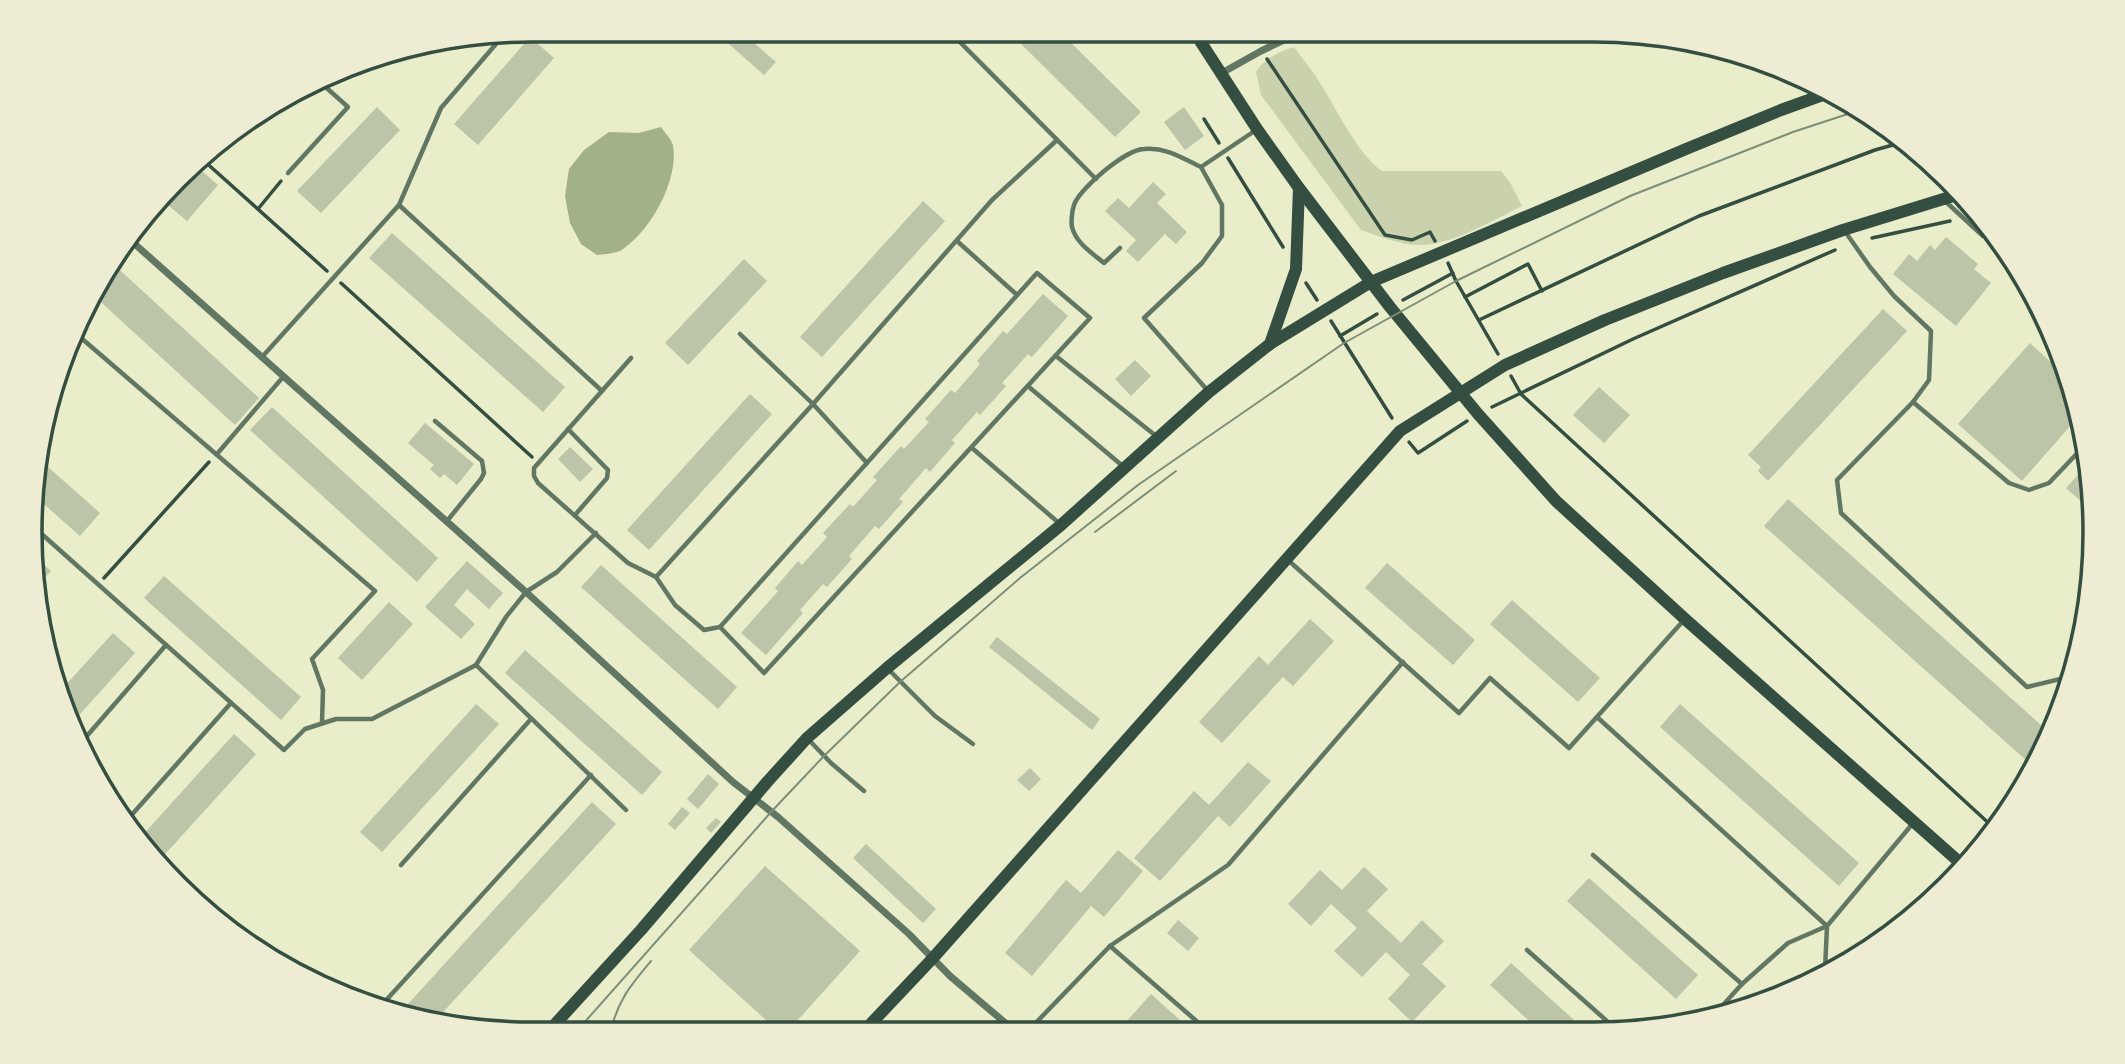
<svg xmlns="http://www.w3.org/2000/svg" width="2125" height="1064" font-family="Roboto,sans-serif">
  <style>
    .green { fill: #cad2ad }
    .water { fill: #a3b18a }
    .building { fill: #bcc5a7 }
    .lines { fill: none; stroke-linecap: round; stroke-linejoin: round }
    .path { stroke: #344e41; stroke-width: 3.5 }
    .service { stroke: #617663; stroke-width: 4.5 }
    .minor { stroke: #617663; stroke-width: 7 }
    .secondary { stroke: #344e41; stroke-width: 12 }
    .tram { stroke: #7c8e77; stroke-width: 2 }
    .rim { fill: none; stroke: #344e41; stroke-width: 3.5 }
  </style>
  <rect width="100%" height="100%" fill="#e9edc9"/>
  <path class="green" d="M1294,47C1301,57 1310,67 1317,78C1334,104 1357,154 1382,171H1501L1511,184L1522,206C1493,220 1451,246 1419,245C1400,245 1379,236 1361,230L1261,95L1256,72C1265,58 1278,52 1294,47Z"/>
  <path class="water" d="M661,127C665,133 671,139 673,145C679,180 651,230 623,249C616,254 605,254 597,255L581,244L570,223L565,196L569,169L584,150L609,132L639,133Z"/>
  <g class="building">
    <polygon points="713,30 739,30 776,62 764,75"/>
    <polygon points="1007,30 1058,30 1141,112 1115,137"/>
    <polygon points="530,37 554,58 478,145 454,124"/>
    <polygon points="377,107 400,130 321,213 297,191"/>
    <polygon points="1184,107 1204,136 1185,150 1164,122"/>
    <polygon points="196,166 218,185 187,221 163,201"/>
    <polygon points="1153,182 1166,194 1157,203 1187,232 1176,244 1165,234 1138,262 1126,251 1136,240 1105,211 1118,198 1129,208"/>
    <polygon points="923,201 945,221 822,357 800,337"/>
    <polygon points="392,233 565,387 543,412 369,258"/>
    <polygon points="1946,237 1978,264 1974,269 1991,283 1956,326 1893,274 1909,254 1917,261 1930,245 1935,250"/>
    <polygon points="744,259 767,281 688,365 665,343"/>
    <polygon points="110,261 259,398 235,425 92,294"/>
    <polygon points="1043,294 1068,316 1032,357 1028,354 1002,383 1006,386 980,415 977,412 952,440 955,443 930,472 926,468 899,499 903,502 879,529 875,526 849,556 852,559 827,587 823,584 800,610 803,613 766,655 741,633 778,591 775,588 798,561 802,565 827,537 823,533 850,504 853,507 877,480 873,477 901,446 904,449 929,422 925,419 951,390 955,393 980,364 977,361 1003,331 1007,334"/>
    <polygon points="1883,309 1907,331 1768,481 1758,471 1761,467 1748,455"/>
    <polygon points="2030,343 2058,369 2065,362 2068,370 2079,416 2022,481 1958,424"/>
    <polygon points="1135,360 1151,376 1131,396 1115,379"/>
    <polygon points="1599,387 1630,415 1604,443 1573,415"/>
    <polygon points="750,394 772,414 649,550 627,530"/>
    <polygon points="272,407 438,558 417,582 250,430"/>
    <polygon points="425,423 474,464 457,485 444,474 440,478 430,469 434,465 408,443"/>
    <polygon points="570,447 593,469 580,482 558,459"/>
    <polygon points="39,459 100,513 80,536 37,498"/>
    <polygon points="2087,465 2091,468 2092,511 2066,488"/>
    <polygon points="1788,499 2051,734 2049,738 2028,762 1764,526"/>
    <polygon points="35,557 51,571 34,589"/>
    <polygon points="467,561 503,593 489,609 467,589 454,605 475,624 461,639 425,607"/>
    <polygon points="1387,563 1475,640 1453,665 1365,588"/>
    <polygon points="601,565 737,687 718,709 581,587"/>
    <polygon points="164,576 301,697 281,720 144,598"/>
    <polygon points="1512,600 1600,678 1578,702 1490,624"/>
    <polygon points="389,602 413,624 362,680 338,658"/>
    <polygon points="1310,619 1334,641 1293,686 1283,677 1222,743 1199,722 1259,656 1268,665"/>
    <polygon points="113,633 135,653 72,723 62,689"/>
    <polygon points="997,637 1100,719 1092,730 989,647"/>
    <polygon points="525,650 662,772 642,795 505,673"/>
    <polygon points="476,704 499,724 382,852 360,832"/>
    <polygon points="1680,704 1859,863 1839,886 1660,727"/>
    <polygon points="234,734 256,754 158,862 141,837"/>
    <polygon points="1248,762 1271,781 1230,827 1218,816 1160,881 1134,858 1194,791 1209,805"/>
    <polygon points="1030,768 1041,779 1029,791 1017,780"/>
    <polygon points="708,774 719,784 698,809 687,799"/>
    <polygon points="592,802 616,824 434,1022 398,1015"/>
    <polygon points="682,807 690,813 675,830 668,824"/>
    <polygon points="716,818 721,822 711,833 706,828"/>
    <polygon points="866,844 936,909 923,923 853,858"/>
    <polygon points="1118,850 1143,871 1104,917 1091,906 1032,976 1005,953 1066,880 1081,893"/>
    <polygon points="765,866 860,951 787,1032 779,1032 689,950"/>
    <polygon points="1364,867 1388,889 1367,911 1401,943 1422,920 1444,941 1422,964 1446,986 1412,1022 1388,999 1410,975 1386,952 1362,977 1334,951 1357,928 1331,904 1311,926 1288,904 1320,870 1342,890"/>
    <polygon points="1589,878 1698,975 1676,999 1567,901"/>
    <polygon points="1895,919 1903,926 1873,945"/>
    <polygon points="1178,920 1199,938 1188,951 1167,933"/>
    <polygon points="1511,963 1585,1030 1539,1030 1490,985"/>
    <polygon points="1151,994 1172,1013 1193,1031 1139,1031 1127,1021"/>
  </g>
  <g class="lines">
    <g class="path">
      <polyline points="1247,30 1255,41"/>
      <polyline points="1267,59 1385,235 1412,240 1430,232 1435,241"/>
      <polyline points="1204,119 1219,143"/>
      <polyline points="1228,158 1283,247"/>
      <polyline points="202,159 327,271"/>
      <polyline points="258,209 281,181"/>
      <polyline points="1872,238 1950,221"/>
      <polyline points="1448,263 1456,281 1498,354"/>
      <polyline points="341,283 532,457"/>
      <polyline points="1306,283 1317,300"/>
      <polyline points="1465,297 1528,264 1542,291"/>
      <polyline points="1403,300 1453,273"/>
      <polyline points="1479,320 1699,216 1875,150 1907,141"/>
      <polyline points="1331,321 1392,418"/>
      <polyline points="1340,336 1377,314"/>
      <polyline points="1511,376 1521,394 1994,828"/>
      <polyline points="1492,407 1633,339 1835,250"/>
      <polyline points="1409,442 1418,453 1467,421"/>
      <polyline points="104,578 209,462"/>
    </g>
    <g class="service">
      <polyline points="948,30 1096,179"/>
      <polyline points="288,173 348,107 321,83"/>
      <polyline points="1946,202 1983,236 1993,232"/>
      <polyline points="399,205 602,391"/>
      <polyline points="1844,230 1870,267 1894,296 1931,331 1929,380 1913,402 1837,480 1841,513 2027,687 2073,676"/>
      <polyline points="957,241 1016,294"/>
      <path d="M1120,248L1104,263C1092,253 1076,243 1072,227C1071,221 1072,211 1074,205C1079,189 1126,149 1144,149C1166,147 1182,158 1201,167"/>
      <polyline points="73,331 375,591 312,659 323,690 322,723"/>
      <polyline points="740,334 813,404 867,463"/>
      <polyline points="1056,356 1156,436"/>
      <polyline points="262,357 399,205 441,108 502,37"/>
      <polyline points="631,358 534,468 534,476 538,483 628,563 656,577 675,605 704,630 720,627 1037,273 1090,318 764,673 720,627"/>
      <polyline points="1029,387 1125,468"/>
      <polyline points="1208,391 1144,318 1202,263 1222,236 1222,205 1201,167 1256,130"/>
      <polyline points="1913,402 2009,483 2029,490 2049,483 2086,444"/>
      <polyline points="435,421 482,461 484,473 481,479 447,521"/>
      <polyline points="568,429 608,470 607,478 575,515"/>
      <polyline points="972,448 1060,524"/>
      <polyline points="217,454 283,377"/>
      <polyline points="2075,456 2089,459"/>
      <polyline points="36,529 284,750 305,729 336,719 372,719 476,665 506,617 526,592 557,572 596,533"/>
      <polyline points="1289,561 1459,713 1490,678 1569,748 1684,620"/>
      <polyline points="656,577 813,404 992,200 1057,140"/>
      <polyline points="476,665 626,810"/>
      <polyline points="888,669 935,716 973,744"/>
      <polyline points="1597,717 1827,926 1825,970 1828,971"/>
      <polyline points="808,739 831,763 864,791"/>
      <polyline points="79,745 166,645"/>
      <polyline points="128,819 231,703"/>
      <polyline points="1593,855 1742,984"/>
      <polyline points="401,865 531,719"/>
      <polyline points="1110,946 1208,1031"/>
      <polyline points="1527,950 1617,1030"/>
      <polyline points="379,1008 591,775"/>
      <polyline points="1714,1015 1742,984 1788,943 1827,926 1914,822"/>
      <polyline points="1027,1032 1110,946 1228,865 1403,662"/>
    </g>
    <g class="minor">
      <polyline points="1220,74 1261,51 1305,30"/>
      <polyline points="128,238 526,592 733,782 778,817 909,934 950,976 1016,1032"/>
    </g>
    <g class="secondary">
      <polyline points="1193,30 1257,129 1299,188 1390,307 1478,414 1556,501 1685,619 1966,868"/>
      <polyline points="1270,344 1296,269 1299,188"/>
      <polyline points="863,1032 933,958 1400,431 1505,365 1605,320 1723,273 1843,230 1963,193"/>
      <polyline points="547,1033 641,930 768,781 807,738 887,668 1061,525 1209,392 1270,344 1371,282 1686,149 1781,110 1831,92"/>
    </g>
    <g class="tram">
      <polyline points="1095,532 1176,471"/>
      <polyline points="575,1033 771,812 824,756 900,682 1020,578 1138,485 1344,343 1456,281 1630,196 1793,132 1860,110"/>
      <path d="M610,1033C618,1000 630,986 651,961"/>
    </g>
  </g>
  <path d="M0 0H2125V1064H0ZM532 42H1593A490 490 0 0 1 2083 532V532A490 490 0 0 1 1593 1022H532A490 490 0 0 1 42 532V532A490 490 0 0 1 532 42Z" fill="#eeecd3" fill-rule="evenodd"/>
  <path class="rim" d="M532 42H1593A490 490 0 0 1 2083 532V532A490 490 0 0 1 1593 1022H532A490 490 0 0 1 42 532V532A490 490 0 0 1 532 42Z"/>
</svg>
